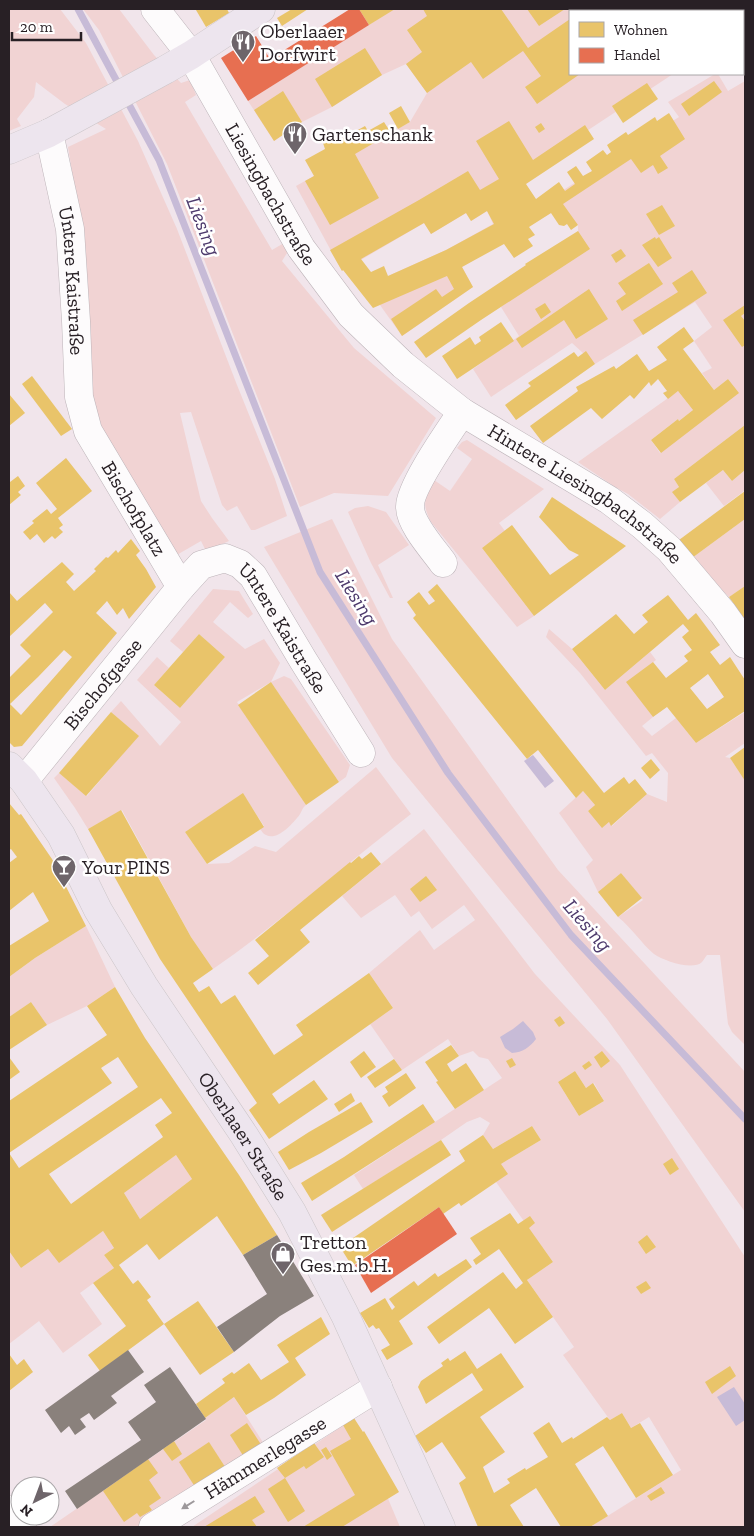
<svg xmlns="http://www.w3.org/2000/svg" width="754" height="1536" font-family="'Zilla Slab',serif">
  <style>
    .green { fill: #f1d3d3; fill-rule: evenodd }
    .water { fill: #c7bbd7 }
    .homes { fill: #e9c46a; fill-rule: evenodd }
    .shops { fill: #e76f51 }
    .industry { fill: #8a817c }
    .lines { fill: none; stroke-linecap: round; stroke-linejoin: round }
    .stream { stroke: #c7bbd7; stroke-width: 7 }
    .minor-casing { stroke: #bdb4b9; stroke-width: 29 }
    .major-casing { stroke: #cbc5c8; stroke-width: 29 }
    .minor { stroke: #fdfbfc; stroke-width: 28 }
    .major { stroke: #ede5ee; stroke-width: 28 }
    .oneway { fill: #9d989b }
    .labels { text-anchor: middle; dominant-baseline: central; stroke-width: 5; stroke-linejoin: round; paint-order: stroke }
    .poi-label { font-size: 20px; fill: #282025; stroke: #fff; text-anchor: start }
    .street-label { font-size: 20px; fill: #282025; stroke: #fff }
    .water-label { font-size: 21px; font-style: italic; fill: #4d3a6c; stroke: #fff }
  </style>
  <rect width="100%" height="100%" fill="#f1e5eb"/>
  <g class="green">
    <polygon points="9,9 60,9 86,43 138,141 177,229 237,385 275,479 287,516 255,530 251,530 237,506 227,511 222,505 191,412 180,413 201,501 212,518 229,541 206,551 201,541 175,556 104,442 91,408 84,246 68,147 106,129 65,104 36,82 34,97 17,119 21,126 9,131"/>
    <polygon points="83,9 119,9 154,55 181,83 190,80 196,95 185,102 272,250 284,243 288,247 287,253 282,261 354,348 436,418 388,496 334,493 300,507 167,164 99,30"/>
    <polygon points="394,9 577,9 576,11 570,11 570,74 673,74 493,193 511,223 679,117 668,102 715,74 718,74 728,91 745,81 745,425 674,479 679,487 673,492 680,502 660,519 628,494 615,487 578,462 678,391 693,410 679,421 678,419 651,440 660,453 738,393 728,379 714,390 702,373 712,368 694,341 712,327 695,302 595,364 572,343 491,397 473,369 519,336 501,307 575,245 578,231 578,225 551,213 462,267 473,287 402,336 380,305 388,276 446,250 493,224 487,211 471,221 466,213 431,234 424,223 342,271 296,186 410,122 427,93 406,64 382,75 332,107 302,122 274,141 248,101"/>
    <polygon points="584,9 745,9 745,36 743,38 743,11 581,11"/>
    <path d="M467,440L544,489L499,523L505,531L482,548L534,616L517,627L431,522C421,502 425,499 434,480L450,491L472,459L457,448L462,442Z"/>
    <polygon points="723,470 732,481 745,470 745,492 744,491 724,506 706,483"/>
    <polygon points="368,506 386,512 409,545 378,565 393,598 390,598 371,563 348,512 355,508"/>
    <polygon points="332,519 392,639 558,870 745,1072 745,1212 607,1019 392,758 264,547"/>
    <polygon points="745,519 745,586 729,597 692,558"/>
    <path d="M213,589L239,591L253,614L248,618L230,602L213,622L245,649L264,639L280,663L271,682L284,676L291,679L350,765L346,777L339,782L271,682L237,702L306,805C301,809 302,813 297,818C291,825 277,841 266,835C263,834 262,831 260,829L264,826L243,794L185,832L207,864L229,863L255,846L276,852L376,767L411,814C345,865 282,921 213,969L191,937L122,810L88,829L75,808L54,778L59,773L87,796L138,736L111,712L121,701L160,746L181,722L137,680L157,657L169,668L154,685L180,708L225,657L199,634L183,652L170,641Z"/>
    <path d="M549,629L572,649L605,690L650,652L656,660L627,682L653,717L642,726L652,736L676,718L696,743L745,712V743L725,757L730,758L745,781V1045L732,1032L728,1024L720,955H707C705,957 704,960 702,962C693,971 664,961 654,954C641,943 632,928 618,917L643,900L621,873L598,892L586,867L593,860L559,813L583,791L595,805L588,811L603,827L609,822L612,826L647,794L667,802L668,773L652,753L646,756L580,673L546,637Z"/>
    <path d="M424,829L535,974L620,1065L745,1257V1527H590L681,1470L649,1417L631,1428L622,1413L610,1420L563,1355L574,1347L527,1280L553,1262L496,1182L501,1164L541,1140L532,1126L493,1149L483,1135L490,1123L480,1117L467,1122L441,1140L363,1189L354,1175L502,1078L488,1059L479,1057L473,1051L459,1056L448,1039L402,1070L370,1024L393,1008L369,973L420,930L434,950L475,920L464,905L432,929L419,911L411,917L395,895L361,918L342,896ZM575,1071L586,1088L594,1083L604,1101L579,1116L558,1082Z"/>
    <polygon points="86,926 115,987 87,1006 47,1025 31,1002 9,1017 9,977 35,958"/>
    <polygon points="176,1155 192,1179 140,1219 124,1193"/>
    <polygon points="103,1231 114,1248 104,1255 114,1268 80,1293 102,1324 63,1353 39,1321 9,1344 9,1251 21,1268 48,1249 59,1262"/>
    <polygon points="234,1397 266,1447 199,1493 139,1527 50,1527 206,1420 205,1418"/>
    <polygon points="354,1418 400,1527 192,1527"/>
  </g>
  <g class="water">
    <polygon points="533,755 554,781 545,788 524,761"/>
    <path d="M523,1021L533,1032L536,1039C529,1048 523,1052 512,1053L505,1048L500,1037L513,1029Z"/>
    <polygon points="734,1387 745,1404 745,1420 736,1426 717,1397"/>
  </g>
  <g class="homes">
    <polygon points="198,9 227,9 229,13 206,27 196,10"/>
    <polygon points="292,9 308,9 282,26 277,18"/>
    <polygon points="359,9 395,9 369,25"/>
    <polygon points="423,9 501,9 528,48 570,19 570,74 580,74 537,104 525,87 541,76 523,51 483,79 471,62 427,93 406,64 422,52 407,30 427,16"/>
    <polygon points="527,9 565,9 539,26"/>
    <polygon points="365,48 382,75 332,107 315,79"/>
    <polygon points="714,81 722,92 689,116 681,104"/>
    <polygon points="647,83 658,99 623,123 612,106"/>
    <polygon points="283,91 302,122 274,141 254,110"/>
    <polygon points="401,106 410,122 398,129 389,113"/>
    <path d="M669,113L685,139L660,156L668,168L658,174L653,165L641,173L631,159L563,204L578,225L571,230L567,224L564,226L559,225L551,213L529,227L535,235L528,239L533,246L514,258L504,244L462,267L473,287L402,336L391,319L436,289L442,297L454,289L447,276L373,308L343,270L342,271L330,250L419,200L468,171L480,190L499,179L476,141L509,121L533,160L585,125L594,139L526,184L536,199L559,182L565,191L575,184L567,172L576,166L583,176L592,171L586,162L603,150L607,155L611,152L607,145L626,132L628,135L655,117L657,121ZM487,211L494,224L446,250L388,276L384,266L371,272L361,259L424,223L431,234L466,213L471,221Z"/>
    <polygon points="384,122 391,133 355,154 379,198 330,225 305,181 314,176 305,160 325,149 323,143 335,136 338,141 365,126 368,131"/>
    <polygon points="541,123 545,129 539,133 535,127"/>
    <polygon points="662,205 675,226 659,235 646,214"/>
    <polygon points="578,231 590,249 481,320 426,358 414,342 469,303 526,265 525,264"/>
    <polygon points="655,237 656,239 659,237 672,258 658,267 642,245"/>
    <polygon points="621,249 626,256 616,263 611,255"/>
    <polygon points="649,263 663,284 622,311 616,301 626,294 618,283"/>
    <polygon points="692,270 707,293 643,335 633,320 678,292 672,283"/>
    <polygon points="589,289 608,319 576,339 564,320 522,348 516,339"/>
    <polygon points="545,303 551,312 541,319 535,309"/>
    <polygon points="745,305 745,313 741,316 745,321 745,345 742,347 723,320"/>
    <polygon points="501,322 514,341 457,379 442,356 470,337 475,345 481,341 479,337"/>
    <polygon points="684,327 694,341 683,349 714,390 728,379 739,393 661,453 651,440 678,419 679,421 693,410 678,391 668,399 663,393 667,391 658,379 651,386 649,382 634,399 630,395 602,419 591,408 543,443 530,426 578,391 576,387 614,366 616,369 637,354 649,371 667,360 657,347"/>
    <polygon points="586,351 595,364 516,420 505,405 531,386 528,383 574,352 578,357"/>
    <polygon points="32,376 72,429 61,436 22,384"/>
    <polygon points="9,394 25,413 9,426"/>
    <polygon points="745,425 745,470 732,481 723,470 680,502 672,492 679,487 674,479"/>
    <polygon points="66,458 92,491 58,518 63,525 59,528 63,532 55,539 52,536 44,543 37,534 30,540 23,532 34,523 32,521 47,509 51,514 57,509 36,483"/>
    <polygon points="18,476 25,486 18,492 21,495 9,505 9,481 10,482"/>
    <polygon points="745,491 745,519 692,558 679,540"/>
    <polygon points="552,497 626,546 534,616 482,548 512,525 550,575 579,555 569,550 539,517"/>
    <path d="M131,539L140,551L136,555L146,569L156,587L129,619L123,608L117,615L107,601L96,613L117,633L22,746L14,747L9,742V678L31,656L20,645L53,612L45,603L9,637V592L17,601L62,562L74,574L66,582L74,591L96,571L94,569L106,557L108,558L116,550L118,553ZM64,650L72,657L21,715L10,704L38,677Z"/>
    <polygon points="437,584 604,793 624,777 629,784 635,779 647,794 611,826 609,822 602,828 588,811 595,805 583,791 576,798 538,750 527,759 413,618 416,615 407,602 419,592 429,605 435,601 428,592"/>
    <polygon points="745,586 745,620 729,597"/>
    <path d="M668,595L688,620L696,613L720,645L710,652L720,665L730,657L745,680V711L696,743L667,707L653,717L626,682L653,662L666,678L688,661L684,656L692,650L682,637L689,631L683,624L605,690L572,649L616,614L634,634L648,622L642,615ZM708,674L724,697L707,709L690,688Z"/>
    <polygon points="199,634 225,657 180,708 154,685"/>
    <polygon points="271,682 339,782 306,805 238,705"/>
    <polygon points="111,712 139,736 86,796 59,773"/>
    <polygon points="745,747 745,781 730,758"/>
    <polygon points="651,759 660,770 650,779 641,768"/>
    <polygon points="243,793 264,827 207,864 185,832"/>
    <polygon points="9,803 19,815 21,814 52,859 86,926 35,958 9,977 9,946 49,921 33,892 9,911 9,863 17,857 11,849 9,850"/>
    <polygon points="121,810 191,937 213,969 193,983 199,992 209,986 221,1004 235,995 274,1055 303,1035 296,1025 369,973 393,1008 272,1094 279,1104 314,1080 328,1099 269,1139 249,1110 257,1103 160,959 88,829"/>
    <polygon points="371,852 381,864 300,930 310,942 258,985 248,973 269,956 255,940 350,862 351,863 359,856 362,859"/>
    <polygon points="621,873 642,898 618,917 598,892"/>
    <polygon points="426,876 437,890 420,902 410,889"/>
    <path d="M115,987L145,1038L239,1175L277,1235L243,1255L217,1216L159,1260L147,1244L119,1265L133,1284L138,1280L151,1297L147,1300L164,1324L100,1371L88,1355L126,1326L93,1283L114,1268L104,1255L114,1248L103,1231L59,1263L48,1249L21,1268L9,1251V1101L107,1035L87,1006ZM118,1057L138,1087L19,1168L9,1153L112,1083L101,1068ZM161,1098L172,1113L155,1125L163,1137L71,1204L49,1174ZM176,1155L192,1179L140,1219L124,1193Z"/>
    <polygon points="31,1002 47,1025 9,1050 9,1017"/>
    <polygon points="560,1016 565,1023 559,1027 554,1020"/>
    <polygon points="451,1045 459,1056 447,1064 452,1072 466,1063 484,1090 455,1109 436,1082 438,1081 425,1062"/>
    <polygon points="364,1051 376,1067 361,1078 350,1062"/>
    <polygon points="602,1051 610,1061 601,1068 594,1057"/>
    <polygon points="9,1057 20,1072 9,1080"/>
    <polygon points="512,1058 516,1065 510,1068 506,1061"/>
    <polygon points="394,1059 402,1070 375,1088 367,1077"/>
    <polygon points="589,1061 592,1065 585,1070 582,1066"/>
    <polygon points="575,1071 586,1088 593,1083 604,1101 579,1116 558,1082"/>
    <polygon points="406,1073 416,1088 389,1107 382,1096 388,1092 385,1087"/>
    <polygon points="351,1093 355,1101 339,1112 334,1104"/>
    <polygon points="361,1102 373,1122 321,1153 289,1170 278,1152 309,1132"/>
    <polygon points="423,1104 435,1122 312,1201 301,1183 344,1157"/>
    <polygon points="532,1126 541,1140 501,1164 508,1174 461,1206 459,1203 443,1214 439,1207 352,1266 340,1247 465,1161 459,1151 483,1135 493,1149"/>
    <polygon points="441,1140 451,1155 332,1232 321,1215"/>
    <polygon points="672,1158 679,1169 670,1175 663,1164"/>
    <polygon points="510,1213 518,1224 530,1216 535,1223 529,1228 553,1262 527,1280 553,1317 515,1344 489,1308 439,1344 427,1327 503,1272 516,1289 523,1283 499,1249 476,1265 473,1260 481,1254 470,1238"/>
    <polygon points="647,1235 656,1247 646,1254 638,1242"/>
    <polygon points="466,1259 472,1267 399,1321 413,1344 387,1360 381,1350 390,1345 379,1328 376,1329 373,1325 369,1328 360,1313 385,1298 392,1310 395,1307 389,1299 414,1281 418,1286 435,1273 438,1277"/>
    <polygon points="646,1281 651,1288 641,1294 636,1287"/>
    <polygon points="198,1301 234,1352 200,1375 164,1324"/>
    <polygon points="321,1317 330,1334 295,1358 306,1375 274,1398 246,1415 234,1397 205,1418 196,1404 225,1383 222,1379 232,1372 234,1374 249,1363 261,1380 289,1362 277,1345"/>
    <polygon points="465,1351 477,1369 501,1353 524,1387 480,1417 505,1452 483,1467 494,1493 510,1483 507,1479 525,1468 526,1470 548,1457 533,1433 549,1422 562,1443 572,1437 573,1439 607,1417 610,1420 622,1413 631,1428 640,1423 673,1475 636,1498 603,1446 575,1464 608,1516 590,1527 561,1527 536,1488 510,1505 524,1527 478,1527 459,1483 466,1478 442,1442 426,1453 415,1436 483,1390 472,1373 426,1404 418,1387 421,1381 443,1366 441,1363 448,1358 450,1361"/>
    <polygon points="9,1354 17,1365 24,1359 33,1372 9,1391"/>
    <polygon points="730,1366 736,1376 712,1394 705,1382"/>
    <polygon points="354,1418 363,1432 364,1431 399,1492 342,1527 303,1527 355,1495 330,1451 351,1439 343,1425"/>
    <polygon points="247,1423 262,1446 244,1457 230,1435"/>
    <polygon points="174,1441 182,1454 172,1461 163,1449"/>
    <polygon points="209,1442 229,1473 199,1493 179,1462"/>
    <polygon points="314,1443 324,1457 306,1469 304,1466 285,1478 277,1468"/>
    <polygon points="326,1447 332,1456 327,1460 321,1450"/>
    <polygon points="148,1459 158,1473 149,1480 161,1498 149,1506 152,1510 140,1517 137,1513 124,1522 103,1491"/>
    <polygon points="285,1478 305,1511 288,1522 268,1489"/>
    <polygon points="661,1487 665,1493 651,1501 647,1496"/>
    <polygon points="255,1496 265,1512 252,1520 257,1527 204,1527"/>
  </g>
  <g class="shops">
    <polygon points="350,9 359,9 369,25 248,101 221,58 256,36 270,59"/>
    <polygon points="439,1207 457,1234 371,1293 355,1265"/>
  </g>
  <g class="industry">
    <polygon points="277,1235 314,1296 280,1316 234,1352 217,1327 267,1294 243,1255"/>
    <polygon points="128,1350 144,1372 111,1396 117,1403 94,1420 89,1413 80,1419 86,1427 75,1435 69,1426 61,1433 45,1410"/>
    <polygon points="170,1367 206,1419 77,1509 65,1491 141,1440 128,1422 156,1402 144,1385"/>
  </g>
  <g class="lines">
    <g class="stream">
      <polyline points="78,9 121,89"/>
      <polyline points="126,99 159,160 320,572 448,773 571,935 745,1119"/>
    </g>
    <defs>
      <g id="minor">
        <path id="s1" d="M155,9L191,55L301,248L351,315L403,365L462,412L609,500L642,525L669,549L723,613L745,644"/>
        <path id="s2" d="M49,133L70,229L76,321L79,397L88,431L181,587"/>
        <path d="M443,563C433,549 410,524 410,507C409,488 450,430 462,412"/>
        <path id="s3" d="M24,781L181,587L201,565L225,558L240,564L253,576L303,660L361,753"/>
        <polyline points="9,1510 22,1527"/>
        <path id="s4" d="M153,1527L378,1387"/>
      </g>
      <g id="major">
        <polyline points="9,150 49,133 165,70 191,55 261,9"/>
        <path id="s5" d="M9,766L24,781L61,835L98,910L144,986L244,1135L292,1212L345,1315L441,1527"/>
      </g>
    </defs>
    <use href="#minor" class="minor-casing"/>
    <use href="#major" class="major-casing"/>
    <use href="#minor" class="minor"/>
    <use href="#major" class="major"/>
  </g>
  <defs><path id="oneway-solid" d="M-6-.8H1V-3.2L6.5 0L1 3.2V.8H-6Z" transform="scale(1.25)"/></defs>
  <use class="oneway" href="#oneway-solid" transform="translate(188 1505) rotate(148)"/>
  <defs>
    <symbol id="restaurant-pin" viewBox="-11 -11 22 30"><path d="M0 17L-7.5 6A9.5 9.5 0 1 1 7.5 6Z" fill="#6e656a" stroke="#fff"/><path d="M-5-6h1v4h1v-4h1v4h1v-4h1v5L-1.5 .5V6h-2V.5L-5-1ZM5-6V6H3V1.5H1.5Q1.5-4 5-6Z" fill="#fff"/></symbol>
    <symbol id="bar-pin" viewBox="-11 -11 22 30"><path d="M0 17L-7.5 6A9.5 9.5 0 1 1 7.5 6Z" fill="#6e656a" stroke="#fff"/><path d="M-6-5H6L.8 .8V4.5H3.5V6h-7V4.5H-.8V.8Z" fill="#fff"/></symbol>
    <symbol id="shop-pin" viewBox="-11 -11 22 30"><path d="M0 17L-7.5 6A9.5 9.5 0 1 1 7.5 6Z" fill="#6e656a" stroke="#fff"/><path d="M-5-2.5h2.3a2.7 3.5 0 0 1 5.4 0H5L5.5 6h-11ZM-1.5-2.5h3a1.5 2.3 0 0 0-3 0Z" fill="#fff"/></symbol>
  </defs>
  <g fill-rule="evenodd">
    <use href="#restaurant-pin" x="229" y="28" width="28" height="38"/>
    <use href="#restaurant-pin" x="281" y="120" width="28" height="38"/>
    <use href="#bar-pin" x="50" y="853" width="28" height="38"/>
    <use href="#shop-pin" x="269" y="1240" width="28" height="38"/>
  </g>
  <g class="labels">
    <g class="poi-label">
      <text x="260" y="31">Oberlaaer<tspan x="260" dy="23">Dorfwirt</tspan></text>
      <text x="312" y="134">Gartenschank</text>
      <text x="82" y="867">Your PINS</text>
      <text x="300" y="1242">Tretton<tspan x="300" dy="23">Ges.m.b.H.</tspan></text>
    </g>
    <g class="street-label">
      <text stroke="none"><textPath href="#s1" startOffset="219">Liesingbachstraße</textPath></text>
      <text stroke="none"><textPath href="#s2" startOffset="150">Untere Kaistraße</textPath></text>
      <text stroke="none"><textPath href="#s1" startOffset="660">Hintere Liesingbachstraße</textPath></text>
      <text stroke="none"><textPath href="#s2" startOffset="392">Bischofplatz</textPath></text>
      <text stroke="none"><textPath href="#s3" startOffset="398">Untere Kaistraße</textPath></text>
      <text stroke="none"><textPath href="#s3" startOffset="125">Bischofgasse</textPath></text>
      <text stroke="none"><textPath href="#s5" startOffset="439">Oberlaaer Straße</textPath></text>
      <text stroke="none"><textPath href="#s4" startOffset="132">Hämmerlegasse</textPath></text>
    </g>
    <g class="water-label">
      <text transform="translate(204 226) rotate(69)">Liesing</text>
      <text transform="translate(357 597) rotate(58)">Liesing</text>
      <text transform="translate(588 925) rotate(49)">Liesing</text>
    </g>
  </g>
  <rect width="754" height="1536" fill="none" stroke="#282025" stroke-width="20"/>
  <rect x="569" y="10" width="175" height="65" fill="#ffffff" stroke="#a9a6a8"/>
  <rect x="579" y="22" width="25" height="15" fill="#e9c46a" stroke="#a9a6a8"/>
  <text x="614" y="35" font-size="15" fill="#282025">Wohnen</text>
  <rect x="579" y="48" width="25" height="15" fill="#e76f51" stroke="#a9a6a8"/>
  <text x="614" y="60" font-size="15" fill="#282025">Handel</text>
  <g transform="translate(35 1501) rotate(222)"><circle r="24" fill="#ffffff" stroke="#a9a6a8"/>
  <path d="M0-4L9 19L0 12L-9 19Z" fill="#6e656a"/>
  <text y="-8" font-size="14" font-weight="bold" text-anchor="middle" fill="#282025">N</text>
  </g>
  <path d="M12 32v8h69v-8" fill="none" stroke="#282025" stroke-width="2.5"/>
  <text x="20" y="32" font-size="15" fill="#282025" stroke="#ffffff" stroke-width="4" paint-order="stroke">20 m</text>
</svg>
